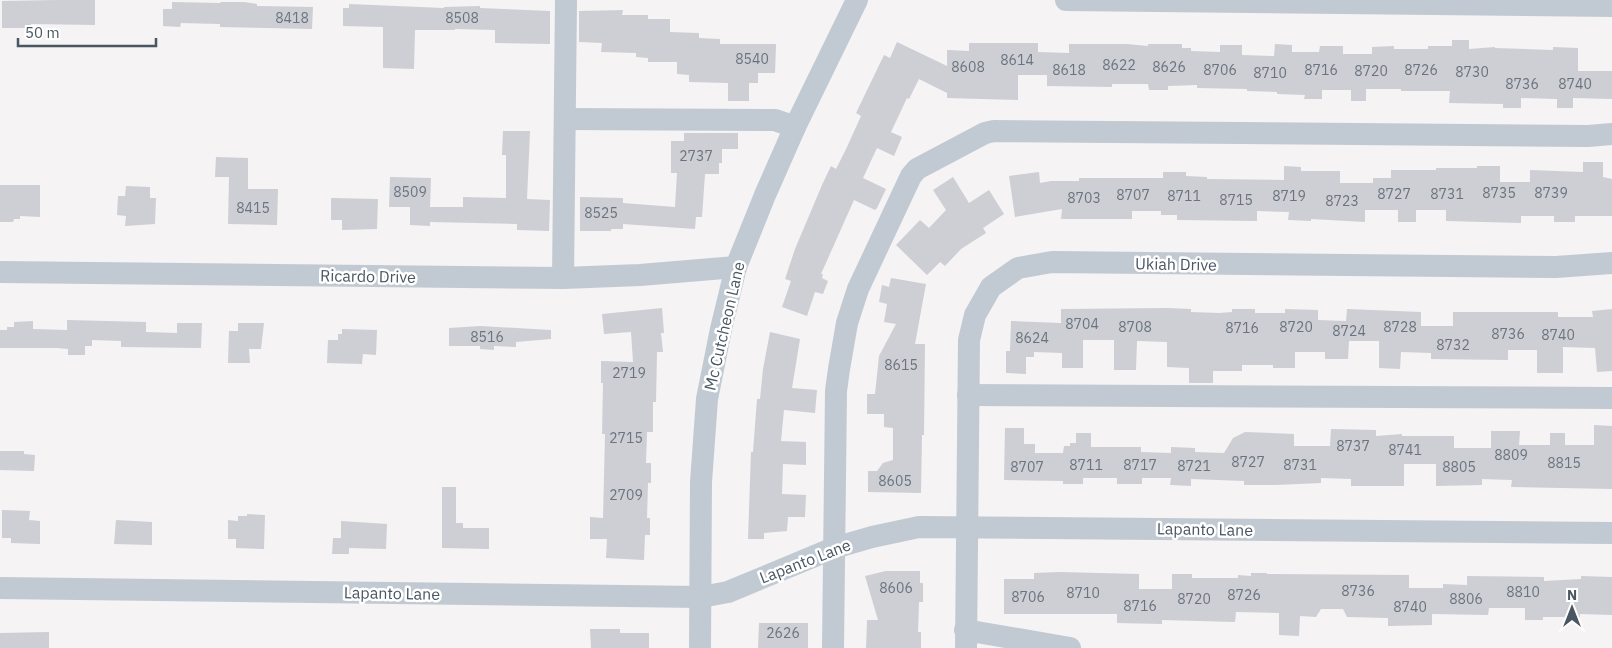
<svg xmlns="http://www.w3.org/2000/svg" width="1612" height="648" font-family="'IBM Plex Sans',sans-serif">
  <style>
    .building { fill: #cdcfd5 }
    .lines { fill: none; stroke-linecap: round; stroke-linejoin: round }
    .minor { stroke: #c1cad2; stroke-width: 22 }
    .labels { text-anchor: middle; dominant-baseline: central; stroke-width: 5; stroke-linejoin: round; paint-order: stroke }
    .number-label { font-size: 14px; fill: #6b747e }
    .street-label { font-size: 16px; fill: #4a5661; stroke: #fff }
  </style>
  <rect width="100%" height="100%" fill="#f5f3f3"/>
  <g class="building">
    <polygon points="57,0 95,0 95,25 31,24 31,28 2,28 2,1"/>
    <polygon points="172,2 220,3 221,2 244,2 257,4 257,6 313,7 312,29 220,27 220,24 181,23 180,27 163,26 163,9 172,9"/>
    <polygon points="349,4 444,8 444,7 480,6 480,8 550,11 550,44 495,43 495,30 455,29 455,30 415,30 414,69 383,68 383,27 343,26 343,8 349,8"/>
    <polygon points="623,10 622,15 648,15 648,19 670,19 670,32 699,33 699,38 720,39 720,44 776,44 775,73 758,73 758,83 749,83 749,101 728,101 728,83 689,82 689,75 677,74 677,62 648,62 648,58 636,57 636,53 601,52 602,43 579,42 579,11"/>
    <polygon points="1452,40 1469,40 1469,49 1495,47 1495,48 1553,50 1553,47 1578,48 1578,71 1612,71 1612,99 1573,98 1573,108 1557,108 1557,99 1521,98 1521,108 1503,108 1503,104 1449,103 1450,91 1401,91 1401,89 1366,89 1366,101 1351,101 1351,90 1322,90 1322,99 1304,99 1305,95 1277,94 1277,92 1247,91 1247,89 1197,88 1197,85 1168,86 1168,90 1149,90 1148,84 1112,84 1112,87 1047,86 1047,75 1018,75 1018,100 947,98 947,93 919,79 909,99 907,98 891,132 902,137 894,156 877,148 863,178 886,189 877,208 875,210 854,200 821,274 823,274 822,278 828,281 823,294 815,292 807,316 782,307 791,281 785,279 795,249 822,185 831,166 836,169 847,147 861,116 856,113 884,55 890,58 897,42 947,66 947,50 969,51 969,43 1038,43 1038,52 1069,53 1069,44 1127,44 1148,46 1148,44 1182,44 1182,48 1191,48 1191,51 1220,52 1220,45 1242,45 1242,55 1274,56 1275,44 1292,45 1292,52 1319,52 1320,46 1343,46 1343,54 1372,54 1372,47 1394,46 1394,49 1428,49 1428,46 1452,46"/>
    <polygon points="503,131 530,131 527,199 550,200 549,231 517,230 517,224 430,222 430,226 410,225 410,207 389,207 390,177 431,178 430,207 463,207 463,197 506,198 506,155 502,155"/>
    <polygon points="684,133 738,133 738,149 722,149 722,163 719,163 719,174 705,174 702,217 696,217 695,229 623,224 623,229 611,229 611,231 580,231 580,197 623,198 623,203 675,207 677,173 671,173 671,141 684,141"/>
    <polygon points="216,157 248,158 248,189 278,189 277,225 228,224 229,177 215,177"/>
    <polygon points="1583,162 1603,162 1603,177 1612,179 1612,216 1575,216 1575,222 1554,222 1554,216 1521,216 1521,223 1446,221 1446,210 1416,210 1416,222 1398,222 1398,210 1365,210 1365,222 1311,219 1311,221 1288,220 1289,212 1257,211 1257,221 1177,220 1177,215 1161,215 1161,211 1132,211 1132,219 1061,219 1062,209 1015,217 1009,176 1039,172 1040,183 1051,181 1079,181 1079,178 1163,178 1163,172 1186,172 1186,176 1207,177 1207,179 1284,180 1284,166 1301,167 1301,171 1340,171 1340,183 1373,183 1373,178 1391,178 1391,170 1436,170 1436,168 1477,168 1477,166 1500,166 1500,182 1530,182 1530,170 1583,172"/>
    <polygon points="953,177 969,203 989,190 1004,214 983,228 986,233 961,249 945,266 940,262 927,275 896,245 920,220 929,228 946,210 933,190"/>
    <polygon points="0,185 40,185 40,217 20,216 20,219 14,219 13,222 0,222"/>
    <polygon points="126,186 150,187 150,198 156,198 155,224 125,226 126,216 117,215 118,196 125,196"/>
    <polygon points="331,198 378,199 377,229 342,230 342,220 331,220"/>
    <polygon points="891,278 926,284 915,344 925,344 924,435 922,435 921,493 868,492 868,471 877,471 883,463 893,460 893,428 884,427 884,414 867,414 867,394 875,394 879,356 896,324 884,322 887,304 879,302 882,285 889,287"/>
    <polygon points="662,308 664,333 661,333 663,352 657,352 656,402 653,402 653,432 647,432 646,463 651,463 651,483 648,483 647,518 650,518 650,535 645,535 644,560 606,558 607,539 590,539 590,517 603,518 605,434 602,434 603,383 601,383 601,361 633,362 631,332 604,334 602,314"/>
    <polygon points="1168,308 1191,309 1191,312 1219,313 1232,312 1232,309 1255,309 1255,313 1285,313 1285,309 1318,310 1318,320 1346,321 1347,309 1421,312 1421,326 1453,326 1453,312 1558,312 1558,317 1593,317 1592,311 1612,309 1612,371 1597,372 1595,348 1563,347 1563,373 1537,373 1537,350 1508,350 1508,360 1431,359 1431,353 1401,352 1400,369 1379,368 1379,341 1349,341 1348,359 1325,359 1325,352 1295,352 1295,368 1273,368 1273,365 1242,365 1242,371 1213,371 1213,383 1189,383 1189,368 1167,367 1167,342 1137,341 1136,370 1114,370 1114,340 1083,340 1083,368 1062,368 1062,353 1034,352 1034,357 1026,357 1026,374 1006,373 1006,351 1010,351 1011,321 1061,323 1061,309"/>
    <polygon points="67,320 146,322 146,332 177,333 177,323 202,323 201,348 121,347 121,341 92,340 92,346 85,346 85,355 68,355 68,349 57,348 0,348 0,330 7,330 7,327 14,327 14,322 33,321 33,329 67,330"/>
    <polygon points="238,323 264,323 261,349 249,349 250,363 228,363 229,331 238,331"/>
    <polygon points="480,326 551,330 551,339 516,342 516,347 494,346 494,350 480,349 480,346 449,346 449,328"/>
    <polygon points="342,329 377,330 376,355 363,354 362,364 327,363 328,340 338,340 338,334 342,334"/>
    <polygon points="770,332 800,339 792,388 817,390 815,413 784,410 781,441 806,442 806,465 783,464 782,494 806,495 805,517 788,517 787,531 764,533 764,539 748,539 751,452 753,452 757,399 760,399 763,369"/>
    <polygon points="1594,425 1612,426 1612,489 1511,487 1512,480 1482,479 1482,485 1436,486 1436,464 1404,464 1404,486 1351,486 1351,479 1321,478 1321,483 1276,485 1244,485 1244,481 1191,479 1191,486 1170,485 1171,478 1142,478 1142,484 1117,484 1117,478 1083,478 1083,484 1063,484 1063,481 1004,480 1005,428 1024,428 1024,444 1035,444 1035,453 1063,453 1064,446 1070,446 1070,443 1076,443 1076,433 1091,433 1091,447 1141,447 1141,452 1171,453 1171,447 1195,448 1195,452 1224,453 1233,438 1245,432 1294,434 1294,446 1330,446 1331,429 1376,430 1376,436 1402,434 1402,436 1454,436 1454,448 1491,448 1491,431 1520,431 1519,445 1550,445 1550,433 1565,433 1565,445 1594,445"/>
    <polygon points="0,451 24,451 24,454 35,455 34,471 0,470"/>
    <polygon points="442,487 456,487 456,523 463,523 463,528 489,528 489,549 442,548"/>
    <polygon points="2,510 30,511 29,520 40,521 40,544 11,543 11,538 2,538"/>
    <polygon points="247,514 265,515 264,549 236,548 236,539 228,539 228,520 238,521 238,516 247,516"/>
    <polygon points="116,520 152,522 152,545 114,544"/>
    <polygon points="341,521 387,524 386,549 349,548 349,554 332,554 333,538 341,538"/>
    <polygon points="886,571 920,571 920,583 923,583 923,602 919,602 918,632 921,632 921,648 866,648 867,620 878,620 865,576"/>
    <polygon points="1059,572 1139,574 1139,589 1172,589 1172,574 1192,574 1192,578 1238,578 1238,575 1251,576 1251,573 1267,573 1267,574 1409,575 1409,588 1443,588 1443,584 1467,585 1467,576 1544,577 1544,581 1581,579 1581,576 1612,577 1612,615 1580,614 1580,617 1543,617 1543,620 1525,620 1525,608 1489,608 1488,615 1432,614 1432,625 1388,626 1388,618 1347,617 1343,609 1321,609 1316,617 1300,616 1299,636 1279,635 1279,613 1236,612 1235,622 1162,620 1162,624 1117,623 1117,614 1004,614 1004,579 1034,579 1034,573"/>
    <polygon points="759,623 808,623 808,648 758,648"/>
    <polygon points="590,629 620,629 620,633 649,633 649,648 591,648"/>
    <polygon points="49,632 49,648 0,648 0,633"/>
  </g>
  <g class="lines">
    <g class="minor">
      <polyline points="1066,0 1612,6"/>
      <polyline points="565,119 775,120 795,127"/>
      <polyline points="0,272 563,278 640,275 736,267"/>
      <polyline points="563,278 566,0"/>
      <polyline points="968,395 1612,398"/>
      <polyline points="0,588 701,597 728,592 834,548 872,537 919,527 1612,533"/>
      <polyline points="965,630 1070,648"/>
      <polyline points="700,648 701,482 707,399 721,329 736,267 765,195 795,127 857,0"/>
      <polyline points="833,648 836,391 839,369 847,323 858,289 911,176 917,169 985,133 994,131 1588,136 1612,134"/>
      <polyline points="966,648 969,340 975,315 991,287 1018,268 1052,262 1556,267 1612,263"/>
    </g>
  </g>
  <g class="labels">
    <g class="number-label">
      <text x="292" y="18">8418</text>
      <text x="462" y="18">8508</text>
      <text x="752" y="59">8540</text>
      <text x="1017" y="60">8614</text>
      <text x="1119" y="65">8622</text>
      <text x="968" y="67">8608</text>
      <text x="1169" y="67">8626</text>
      <text x="1069" y="70">8618</text>
      <text x="1220" y="70">8706</text>
      <text x="1321" y="70">8716</text>
      <text x="1421" y="70">8726</text>
      <text x="1371" y="71">8720</text>
      <text x="1472" y="72">8730</text>
      <text x="1270" y="73">8710</text>
      <text x="1522" y="84">8736</text>
      <text x="1575" y="84">8740</text>
      <text x="696" y="156">2737</text>
      <text x="410" y="192">8509</text>
      <text x="1499" y="193">8735</text>
      <text x="1551" y="193">8739</text>
      <text x="1394" y="194">8727</text>
      <text x="1447" y="194">8731</text>
      <text x="1133" y="195">8707</text>
      <text x="1184" y="196">8711</text>
      <text x="1289" y="196">8719</text>
      <text x="1084" y="198">8703</text>
      <text x="1236" y="200">8715</text>
      <text x="1342" y="201">8723</text>
      <text x="253" y="208">8415</text>
      <text x="601" y="213">8525</text>
      <text x="1082" y="324">8704</text>
      <text x="1135" y="327">8708</text>
      <text x="1296" y="327">8720</text>
      <text x="1400" y="327">8728</text>
      <text x="1242" y="328">8716</text>
      <text x="1349" y="331">8724</text>
      <text x="1508" y="334">8736</text>
      <text x="1558" y="335">8740</text>
      <text x="487" y="337">8516</text>
      <text x="1032" y="338">8624</text>
      <text x="1453" y="345">8732</text>
      <text x="901" y="365">8615</text>
      <text x="629" y="373">2719</text>
      <text x="626" y="438">2715</text>
      <text x="1353" y="446">8737</text>
      <text x="1405" y="450">8741</text>
      <text x="1511" y="455">8809</text>
      <text x="1248" y="462">8727</text>
      <text x="1564" y="463">8815</text>
      <text x="1086" y="465">8711</text>
      <text x="1140" y="465">8717</text>
      <text x="1300" y="465">8731</text>
      <text x="1194" y="466">8721</text>
      <text x="1027" y="467">8707</text>
      <text x="1459" y="467">8805</text>
      <text x="895" y="481">8605</text>
      <text x="626" y="495">2709</text>
      <text x="896" y="588">8606</text>
      <text x="1358" y="591">8736</text>
      <text x="1523" y="592">8810</text>
      <text x="1083" y="593">8710</text>
      <text x="1244" y="595">8726</text>
      <text x="1028" y="597">8706</text>
      <text x="1194" y="599">8720</text>
      <text x="1466" y="599">8806</text>
      <text x="1140" y="606">8716</text>
      <text x="1410" y="607">8740</text>
      <text x="783" y="633">2626</text>
    </g>
    <g class="street-label">
      <text transform="translate(1176 264) rotate(1)">Ukiah Drive</text>
      <text transform="translate(368 276) rotate(1)">Ricardo Drive</text>
      <text transform="translate(724 326) rotate(-77)">Mc Cutcheon Lane</text>
      <text transform="translate(1205 529) rotate(1)">Lapanto Lane</text>
      <text transform="translate(805 561) rotate(-21)">Lapanto Lane</text>
      <text transform="translate(392 593) rotate(1)">Lapanto Lane</text>
    </g>
  </g>
  <g transform="translate(1572 608)" stroke="#ffffff" stroke-width="4" paint-order="stroke">
  <path d="M0-4L9 19L0 12L-9 19Z" fill="#4a5661"/>
  <text y="-8" font-size="14" font-weight="bold" text-anchor="middle" fill="#4a5661">N</text>
  </g>
  <path d="M18 38v8h138v-8" fill="none" stroke="#4a5661" stroke-width="2.5"/>
  <text x="25" y="38" font-size="15" fill="#4a5661" stroke="#ffffff" stroke-width="4" paint-order="stroke">50 m</text>
</svg>
